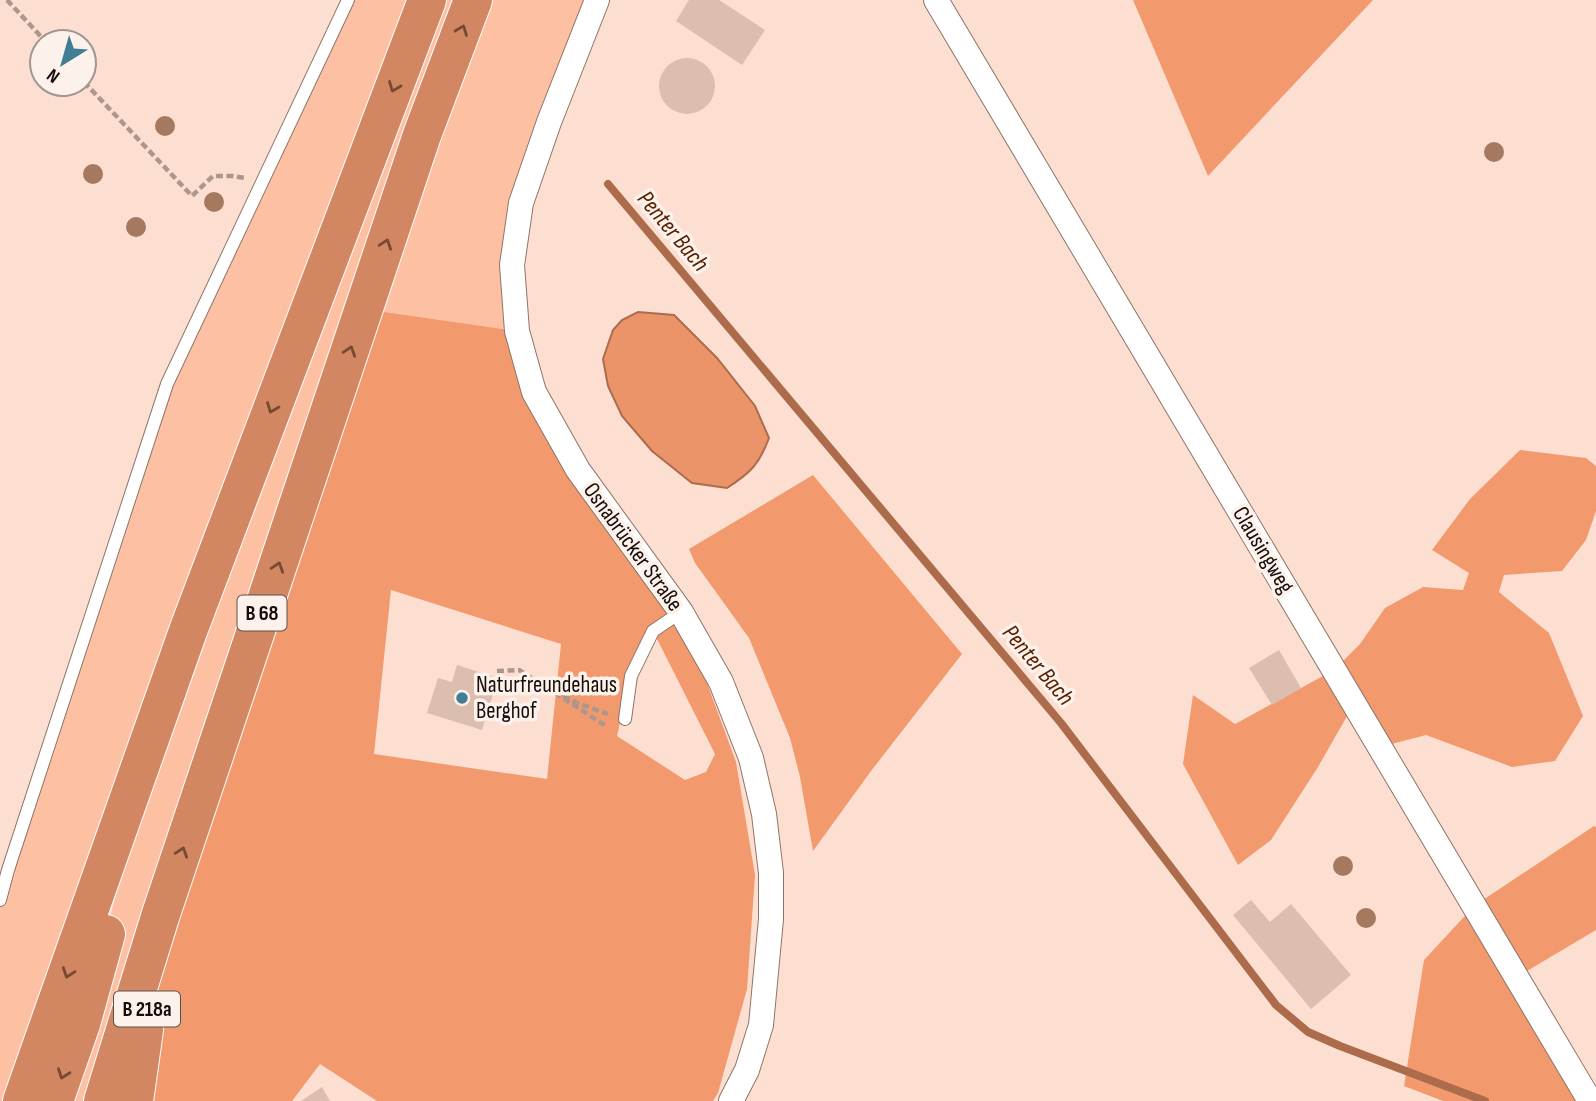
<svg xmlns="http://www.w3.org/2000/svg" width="1596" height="1101" font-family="'Sofia Sans Condensed',sans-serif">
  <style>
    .green { fill: #fdc0a3 }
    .forest { fill: #f29a6e; fill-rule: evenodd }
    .water { fill: #ec9469; stroke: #ac6c4c; stroke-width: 2 }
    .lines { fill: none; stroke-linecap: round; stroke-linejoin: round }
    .stream { stroke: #ac6c4c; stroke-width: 8 }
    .building { fill: #dbbeb0 }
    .lane-casing { stroke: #8e7467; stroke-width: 14 }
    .street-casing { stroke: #8e7467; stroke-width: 26 }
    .highway-casing { stroke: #fff; stroke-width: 40 }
    .path { stroke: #ad968b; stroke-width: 4.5; stroke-dasharray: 7 3.5; stroke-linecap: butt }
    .lane { stroke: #fff; stroke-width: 12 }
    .street { stroke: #fff; stroke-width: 24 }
    .highway { stroke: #d28661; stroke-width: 38 }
    .tree { fill: #a57960 }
    .oneway { stroke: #744a34 }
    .poi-dot { fill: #417d95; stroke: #fdf1eb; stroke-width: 2.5 }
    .labels { text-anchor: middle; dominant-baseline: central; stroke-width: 7; stroke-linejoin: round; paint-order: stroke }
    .shield { fill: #fdf1eb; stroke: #5b514c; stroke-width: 2 }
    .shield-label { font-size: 21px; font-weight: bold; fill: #160d08 }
    .street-label { font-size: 23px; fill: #160d08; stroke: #fdf1eb }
    .poi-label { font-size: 23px; fill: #160d08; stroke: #fdf1eb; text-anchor: start }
    .water-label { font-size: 24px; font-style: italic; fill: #572000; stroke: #fdf1eb }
  </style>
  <rect width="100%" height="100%" fill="#fddfd1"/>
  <polygon class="green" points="348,0 597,0 521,203 517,331 365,309 103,1101 54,1101 81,1024 184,645 22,1101 0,1101 0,900 167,384"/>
  <g class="forest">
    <polygon points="1133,0 1373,0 1208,176"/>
    <path d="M364,309L517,331L534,392L681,612L736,762L755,875L747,989L718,1093L713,1101H377L320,1064L292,1101H103ZM391,590L561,644L547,779L374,754ZM653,631L715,754L706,772L685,780L617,736L621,718Z"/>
    <polygon points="1520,450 1586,458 1596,466 1596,511 1586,540 1562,571 1504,575 1499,592 1549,633 1583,716 1555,761 1512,767 1426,735 1380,747 1354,704 1318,767 1271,840 1238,865 1183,764 1193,695 1235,724 1334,670 1360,644 1385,608 1423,587 1463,590 1469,573 1432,550 1470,499"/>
    <polygon points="813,475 962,654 871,771 813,851 800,777 790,738 749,638 695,563 689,549"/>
    <polygon points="1594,826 1596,827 1596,930 1517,977 1590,1101 1443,1101 1404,1086 1424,960 1474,906"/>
  </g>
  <path class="water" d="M638,312L674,315L717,358L755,406L769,438C759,465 750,473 727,488L692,483L652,451L622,416L608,386L603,359L613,330L622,320Z"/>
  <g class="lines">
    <polyline class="stream" points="608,184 1061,723 1276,1005 1308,1032 1340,1046 1485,1101"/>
  </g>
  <g class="building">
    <polygon points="689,0 719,0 765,30 742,65 676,21"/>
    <circle cx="687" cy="86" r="28"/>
    <polygon points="1279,650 1301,688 1272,705 1249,668"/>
    <polygon points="457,665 498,678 482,730 427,713 438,678 452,682"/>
    <polygon points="1251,900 1270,922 1291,904 1351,975 1311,1009 1233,915"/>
    <polygon points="322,1087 330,1101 301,1101"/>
  </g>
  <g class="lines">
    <defs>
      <g id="lane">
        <polyline points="625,719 631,676 653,631 681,612"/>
        <polyline points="0,900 8,870 167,384 348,0"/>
      </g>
      <g id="street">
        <polyline points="597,0 549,122 521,203 512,265 517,331 534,392 578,470 681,612 721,682 751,758 764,814 771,873 771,919 761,1025 747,1070 731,1101"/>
        <polyline points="936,0 1590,1101"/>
      </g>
      <g id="highway">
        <polyline points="22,1101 188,631 427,0"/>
        <polyline points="54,1101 81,1024 106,934"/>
        <polyline points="103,1101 160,917 422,135 473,0"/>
        <polyline points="134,1101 144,1030"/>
      </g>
    </defs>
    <use href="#lane" class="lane-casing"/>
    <use href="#street" class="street-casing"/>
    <use href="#highway" class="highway-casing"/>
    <g class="path">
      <polyline points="7,0 46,42"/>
      <polyline points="84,82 192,196 213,176 232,176 245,178"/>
      <polyline points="497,671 519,670 546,687 577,703 608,714"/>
      <polyline points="546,687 606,726"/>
    </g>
    <use href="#lane" class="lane"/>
    <use href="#street" class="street"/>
    <use href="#highway" class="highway"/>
  </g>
  <g class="tree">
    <circle cx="165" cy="126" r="10"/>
    <circle cx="1494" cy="152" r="10"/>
    <circle cx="93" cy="174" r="10"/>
    <circle cx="214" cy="202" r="10"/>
    <circle cx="136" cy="227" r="10"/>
    <circle cx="1343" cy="866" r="10"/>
    <circle cx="1366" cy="918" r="10"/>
  </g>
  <defs><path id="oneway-chevron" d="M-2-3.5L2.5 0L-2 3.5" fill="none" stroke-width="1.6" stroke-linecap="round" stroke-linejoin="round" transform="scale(1.75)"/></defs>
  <g class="oneway">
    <use href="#oneway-chevron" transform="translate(462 30) rotate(-69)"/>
    <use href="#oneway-chevron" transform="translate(394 87) rotate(111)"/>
    <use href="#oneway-chevron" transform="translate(386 244) rotate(-71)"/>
    <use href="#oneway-chevron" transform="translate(350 351) rotate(-71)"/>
    <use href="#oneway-chevron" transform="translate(272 408) rotate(111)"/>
    <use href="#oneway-chevron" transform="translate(278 567) rotate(-71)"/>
    <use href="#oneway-chevron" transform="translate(182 852) rotate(-71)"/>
    <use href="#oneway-chevron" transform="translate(68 973) rotate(109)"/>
    <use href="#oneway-chevron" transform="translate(63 1074) rotate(110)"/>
  </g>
  <circle class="poi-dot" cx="462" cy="698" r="7"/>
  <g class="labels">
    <g class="shield">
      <rect x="237.5" y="595.5" width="49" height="35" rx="5"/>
      <rect x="114" y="991.5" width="66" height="35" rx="5"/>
    </g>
    <g class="shield-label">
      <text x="262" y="613">B 68</text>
      <text x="147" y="1009">B 218a</text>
    </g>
    <g class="street-label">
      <text transform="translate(633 547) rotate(54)">Osnabrücker Straße</text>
      <text transform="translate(1263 550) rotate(59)">Clausingweg</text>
    </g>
    <g class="poi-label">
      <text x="476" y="685">Naturfreundehaus<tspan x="476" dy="26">Berghof</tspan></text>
    </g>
    <g class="water-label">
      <text transform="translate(673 231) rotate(50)">Penter Bach</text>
      <text transform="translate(1038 665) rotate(50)">Penter Bach</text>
    </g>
  </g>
  <g transform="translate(63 63) rotate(217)"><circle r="33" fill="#fdf1eb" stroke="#a19690" stroke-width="2"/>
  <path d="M0-5L12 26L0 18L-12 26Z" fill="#417d95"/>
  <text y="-10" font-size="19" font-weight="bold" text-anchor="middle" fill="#160d08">N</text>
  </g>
</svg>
